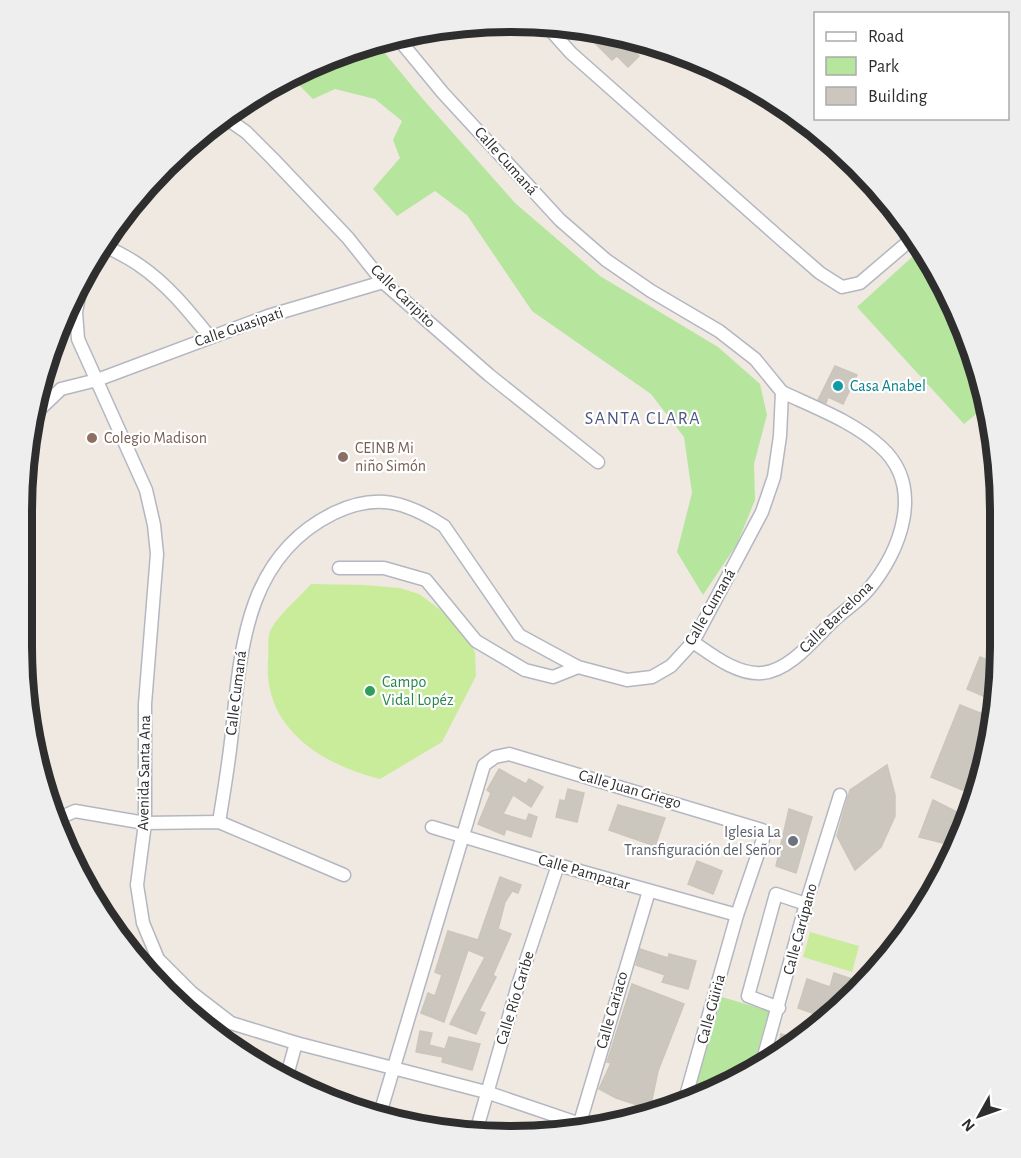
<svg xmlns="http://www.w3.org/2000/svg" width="1021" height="1158" font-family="'Alegreya Sans',sans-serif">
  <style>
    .green { fill: #b6e59e }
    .pitch { fill: #c9ec9a }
    .building { fill: #cbc7bf; stroke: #cbc5ba; stroke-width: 1.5 }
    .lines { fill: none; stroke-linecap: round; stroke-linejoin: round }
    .minor-casing { stroke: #b4b7c1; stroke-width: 15 }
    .minor { stroke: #fff; stroke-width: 12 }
    .culture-dot { fill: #0f9aa8; stroke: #fff; stroke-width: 2 }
    .education-dot { fill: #8d6e63; stroke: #fff; stroke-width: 2 }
    .leisure-dot { fill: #2e9e5b; stroke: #fff; stroke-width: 2 }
    .worship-dot { fill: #6b7280; stroke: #fff; stroke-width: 2 }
    .labels { text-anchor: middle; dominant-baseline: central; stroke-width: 4.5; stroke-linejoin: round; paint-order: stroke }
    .street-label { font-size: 16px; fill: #2e2e2e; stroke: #fff }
    .culture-label { font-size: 16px; fill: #0d838f; stroke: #fff; text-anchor: start }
    .education-label { font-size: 16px; fill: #785e54; stroke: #fff; text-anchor: start }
    .leisure-label { font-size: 16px; fill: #27864d; stroke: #fff; text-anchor: start }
    .worship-label { font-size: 16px; fill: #5b616d; stroke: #fff; text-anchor: end }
    .neighbourhood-label { font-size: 18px; letter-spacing: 1.5px; fill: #4d5680; stroke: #fff }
    .rim { fill: none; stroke: #2e2e2e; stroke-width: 8 }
  </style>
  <rect width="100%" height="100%" fill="#efe9e1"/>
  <g class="green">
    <polygon points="375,41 421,97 515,203 600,276 718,347 760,384 767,415 754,464 755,500 737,544 703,595 677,552 692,493 684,437 651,394 532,311 467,215 435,191 397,216 373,189 400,158 393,140 402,121 375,99 335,89 313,99 299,85 297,70"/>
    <path d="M921,249C951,296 978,349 987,405L964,424L857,307Z"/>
    <polygon points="722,997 769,1011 752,1070 727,1086 692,1100"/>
  </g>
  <g class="pitch">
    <path d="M311,584L364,585L400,588L419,594L465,628L475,653L476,676L442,742L380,779C322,765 263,728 268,661C269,652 267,636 271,629C280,613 299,598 311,584Z"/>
    <polygon points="810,932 859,946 852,972 803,957"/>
  </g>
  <g class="building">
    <polygon points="594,30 615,35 639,56 628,67 617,56 612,60 588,36"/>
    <polygon points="835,366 857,375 843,404 828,397 826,403 818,400"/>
    <polygon points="980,657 999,665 995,701 967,689"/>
    <polygon points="960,705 993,718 983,774 975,795 931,777"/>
    <polygon points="887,765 895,795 895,816 881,847 855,870 837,836 850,790"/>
    <polygon points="499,769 526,784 529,779 543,787 531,807 513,795 503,814 526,821 529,814 537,817 531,837 506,829 504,835 478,824 491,793 487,790"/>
    <polygon points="568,789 584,793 577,822 556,817 560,800 565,801"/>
    <polygon points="933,800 967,817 955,846 919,837"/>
    <polygon points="618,805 665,818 655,846 609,830"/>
    <polygon points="789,809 812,817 796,873 776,866"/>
    <polygon points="697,861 722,871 713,894 688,884"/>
    <polygon points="500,877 521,885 518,893 512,891 505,902 498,929 511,934 493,975 496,977 479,1011 485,1013 476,1034 450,1024 485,957 468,950 444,1022 421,1013 428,993 435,996 442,975 435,972 448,931 478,940"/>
    <polygon points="640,949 668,958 669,954 696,961 688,989 662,982 665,975 636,965"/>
    <polygon points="834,973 858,981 855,993 852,995 846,993 844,1000 839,998 834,1015 818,1026 821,1016 798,1008 807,979 830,987"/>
    <polygon points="632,984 684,1004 658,1071 650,1109 616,1098 599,1089 611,1063 607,1062"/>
    <polygon points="420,1031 432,1033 429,1045 445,1049 449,1037 480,1044 472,1070 442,1062 443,1057 416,1052"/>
    <polygon points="781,1034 798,1039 776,1054"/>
  </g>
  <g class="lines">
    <defs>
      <g id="minor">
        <polyline points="550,24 554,34 571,53 782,240 820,273 842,287 860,283 914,237"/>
        <polyline points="223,116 246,132 272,158 348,238 383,282 489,375 598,462"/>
        <path d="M102,244C114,251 128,257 139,265C167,284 188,310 209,336"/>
        <polyline points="84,271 76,312 78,339 146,490 154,525 157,554 145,704 145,823 137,885 143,923 158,959 192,993 231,1023 296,1043 486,1092 592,1128"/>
        <polyline points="29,439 39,410 61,389 97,380 268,316 383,282"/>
        <polyline points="339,568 384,568 426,580 476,641 525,670 553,677 578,667"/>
        <path d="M693,642C712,655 737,675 762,673C790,671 815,638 834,620C845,610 859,601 868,590C901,551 925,487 881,447C854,422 816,408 782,392"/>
        <polyline points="55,820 75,811 145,823 219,822 344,875"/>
        <path d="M219,822C224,792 229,762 232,732C241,647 246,556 334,513C376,493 405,501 444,526L519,635L578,667L627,680L652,677L671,666L693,642L762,512L774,477L780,436L782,392L755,359L719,331L651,291L606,260L560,220L443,93L396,36"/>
        <polyline points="432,827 558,865 737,915"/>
        <polyline points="779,1008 748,996 776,894 806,904"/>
        <polyline points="762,1063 806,904 840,795"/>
        <polyline points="286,1079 296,1043"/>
        <polyline points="379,1117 484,765 495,757 509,754 762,830 763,839 737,915 684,1103"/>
        <polyline points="578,1129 649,891"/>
        <polyline points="476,1132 518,985 558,865"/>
      </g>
    </defs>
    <use href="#minor" class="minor-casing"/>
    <use href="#minor" class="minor"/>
  </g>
  <circle class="culture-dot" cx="838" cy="386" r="6"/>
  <g class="education-dot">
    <circle cx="92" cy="438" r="6"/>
    <circle cx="343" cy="457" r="6"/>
  </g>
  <circle class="leisure-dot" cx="370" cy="691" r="6"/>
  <circle class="worship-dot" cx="793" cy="841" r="6"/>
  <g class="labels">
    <g class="street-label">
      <text transform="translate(506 161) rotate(48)">Calle Cumaná</text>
      <text transform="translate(403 296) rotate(44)">Calle Caripito</text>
      <text transform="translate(239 327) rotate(-19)">Calle Guasipati</text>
      <text transform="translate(710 607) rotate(-60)">Calle Cumaná</text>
      <text transform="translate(836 617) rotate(-44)">Calle Barcelona</text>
      <text transform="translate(236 693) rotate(-83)">Calle Cumaná</text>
      <text transform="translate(144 773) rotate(-89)">Avenida Santa Ana</text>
      <text transform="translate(630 789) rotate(16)">Calle Juan Griego</text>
      <text transform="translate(584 872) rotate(16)">Calle Pampatar</text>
      <text transform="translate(800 929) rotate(-75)">Calle Carúpano</text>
      <text transform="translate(515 998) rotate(-73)">Calle Río Caribe</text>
      <text transform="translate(711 1009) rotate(-75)">Calle Güiria</text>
      <text transform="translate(612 1010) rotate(-74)">Calle Cariaco</text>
    </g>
    <g class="culture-label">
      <text x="850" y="386">Casa Anabel</text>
    </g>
    <g class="education-label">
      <text x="104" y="438">Colegio Madison</text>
      <text x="355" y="448">CEINB Mi<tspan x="355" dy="18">niño Simón</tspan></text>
    </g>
    <g class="leisure-label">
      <text x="382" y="682">Campo<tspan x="382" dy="18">Vidal Lopéz</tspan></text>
    </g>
    <g class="worship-label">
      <text x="781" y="832">Iglesia La<tspan x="781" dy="18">Transfiguración del Señor</tspan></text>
    </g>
    <g class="neighbourhood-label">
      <text x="643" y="419">SANTA CLARA</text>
    </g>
  </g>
  <path d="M0 0H1021V1158H0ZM511 32H511A479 479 0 0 1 990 511V647A479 479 0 0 1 511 1126H511A479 479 0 0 1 32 647V511A479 479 0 0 1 511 32Z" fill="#eee" fill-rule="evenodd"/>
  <path class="rim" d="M511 32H511A479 479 0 0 1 990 511V647A479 479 0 0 1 511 1126H511A479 479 0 0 1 32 647V511A479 479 0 0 1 511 32Z"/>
  <rect x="814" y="12" width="195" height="108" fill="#ffffff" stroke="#ababab" stroke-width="1.5"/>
  <rect x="826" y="32" width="30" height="9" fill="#ffffff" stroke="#ababab" stroke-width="1.5"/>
  <text x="868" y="42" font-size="18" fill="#2e2e2e">Road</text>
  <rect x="826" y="57" width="30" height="18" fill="#b6e59e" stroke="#ababab" stroke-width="1.5"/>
  <text x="868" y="72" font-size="18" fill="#2e2e2e">Park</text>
  <rect x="826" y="87" width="30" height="18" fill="#cbc7bf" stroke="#ababab" stroke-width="1.5"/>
  <text x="868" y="102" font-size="18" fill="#2e2e2e">Building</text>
  <g transform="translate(979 1116) rotate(230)" stroke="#ffffff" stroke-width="4.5" paint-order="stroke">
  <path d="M0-4.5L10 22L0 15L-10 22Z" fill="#2e2e2e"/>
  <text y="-9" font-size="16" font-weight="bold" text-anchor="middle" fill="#2e2e2e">N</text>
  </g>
</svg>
